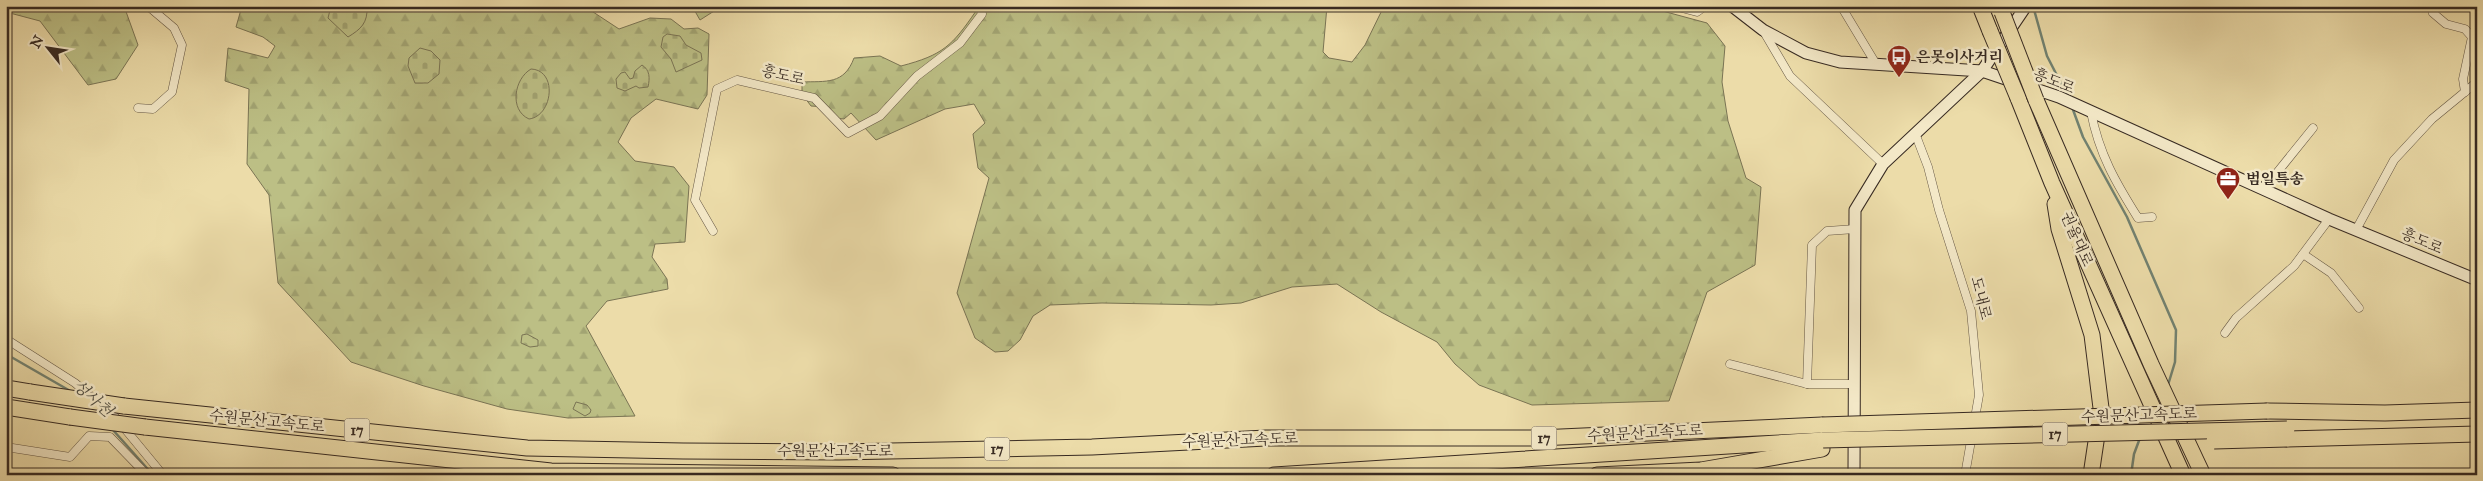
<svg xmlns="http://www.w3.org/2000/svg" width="2483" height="481" font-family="'IM FELL Great Primer','Noto Serif KR',serif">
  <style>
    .forest { fill: url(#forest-firs); stroke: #7a7454 }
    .cemetery { fill: url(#cemetery-stones); stroke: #7a7454 }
    .pitch { fill: #bcbf85; stroke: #7a7454 }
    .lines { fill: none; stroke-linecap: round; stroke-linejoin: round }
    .stream { stroke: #728271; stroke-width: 2.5 }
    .street-casing { stroke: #645644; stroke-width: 9 }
    .secondary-casing { stroke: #372a22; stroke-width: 13 }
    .highway-casing { stroke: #372a22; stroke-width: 17 }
    .street { stroke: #f3e8c7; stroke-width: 8 }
    .secondary { stroke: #f3e8c7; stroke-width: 11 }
    .highway { stroke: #ecdca9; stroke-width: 15 }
    .highway-bridge-casing { stroke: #372a22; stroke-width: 17; stroke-linecap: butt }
    .highway-bridge { stroke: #ecdca9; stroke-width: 15 }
    .labels { text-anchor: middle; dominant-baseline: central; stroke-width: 5; stroke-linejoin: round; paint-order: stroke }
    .shield { fill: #f3e8c7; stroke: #6f6354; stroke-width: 1 }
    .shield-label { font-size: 14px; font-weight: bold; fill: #372a22 }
    .poi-label { font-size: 15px; font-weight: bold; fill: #372a22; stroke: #f3e8c7; text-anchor: start }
    .street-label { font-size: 15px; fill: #372a22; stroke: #f3e8c7 }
    .water-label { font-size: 16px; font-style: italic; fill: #504e43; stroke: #f3e8c7 }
  </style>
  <defs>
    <pattern id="forest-firs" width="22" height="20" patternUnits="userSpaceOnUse" patternTransform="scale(1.25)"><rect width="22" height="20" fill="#bcbf85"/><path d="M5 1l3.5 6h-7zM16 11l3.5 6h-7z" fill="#a2a473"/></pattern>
    <pattern id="cemetery-stones" width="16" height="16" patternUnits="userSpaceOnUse" patternTransform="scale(1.25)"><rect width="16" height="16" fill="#bcbf85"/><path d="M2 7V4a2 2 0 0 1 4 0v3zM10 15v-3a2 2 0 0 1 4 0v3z" fill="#a2a473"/></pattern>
  </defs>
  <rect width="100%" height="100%" fill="#ecdca9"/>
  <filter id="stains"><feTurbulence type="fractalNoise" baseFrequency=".004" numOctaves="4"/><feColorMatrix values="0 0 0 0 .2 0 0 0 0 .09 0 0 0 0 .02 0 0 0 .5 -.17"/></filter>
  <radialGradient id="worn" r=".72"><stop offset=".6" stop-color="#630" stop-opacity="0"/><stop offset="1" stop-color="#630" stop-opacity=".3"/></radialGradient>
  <g class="forest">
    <polygon points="6,6 124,6 138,45 116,79 88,85 40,21 6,12"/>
    <polygon points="242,6 584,6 619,29 650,18 671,19 684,29 698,28 709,34 707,95 698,109 656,99 631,118 618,142 635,161 674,167 689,186 685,242 655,244 652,257 667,279 668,289 607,301 586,326 635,416 568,418 507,409 424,386 351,362 278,283 269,195 247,164 249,89 225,81 228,48 268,58 275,46 263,37 236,27"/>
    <path d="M975,6H1327L1323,52L1329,58L1352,62L1365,45L1384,6H1644L1707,23L1725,46L1722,82L1728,121L1746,178L1761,187L1755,265L1707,292L1669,401L1532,405L1479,385L1455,364L1437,342L1381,312L1337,284L1292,287L1241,303L1211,305L1102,303L1050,305L1033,316L1020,340L1008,351L995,352L975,338L957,293L989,178L978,168L973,134L985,123L974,104L945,109L876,140L851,113L844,119L834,118L827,107L811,106L802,94V82C826,81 844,85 854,58L880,56L901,66C943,55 952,46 976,11Z"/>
  </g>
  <g class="cemetery">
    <path d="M331,6H367C368,23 361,29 348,37L328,18Z"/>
    <polygon points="667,34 680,36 686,45 701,53 702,60 676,72 671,59 661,47 663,37"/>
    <polygon points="420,48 431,51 440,60 439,74 428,83 415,83 408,66 409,58"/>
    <path d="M642,65C650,70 650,78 648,87L639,88L636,86L625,91L617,88L616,79L621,73L625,72L630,79L633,78L635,71Z"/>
    <path d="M531,69C558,70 553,116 529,119C509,110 514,79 531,69Z"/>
    <polygon points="527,334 538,340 538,346 530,347 521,343 522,335"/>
    <polygon points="576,402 587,405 591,410 590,413 585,416 573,409"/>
  </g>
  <polygon class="pitch" points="692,6 722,6 700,20"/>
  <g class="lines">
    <g class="stream">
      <polyline points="2033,6 2047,56 2068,97"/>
      <polyline points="2072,107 2083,137 2127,217 2176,330 2175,362 2168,385"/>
      <polyline points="6,354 72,392"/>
      <polyline points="113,430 153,475"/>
      <polyline points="2131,475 2134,454 2140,438"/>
    </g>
    <defs>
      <g id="street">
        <polyline points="1674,6 1697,12 1705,6"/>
        <polyline points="1841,6 1876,64"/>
        <polyline points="2438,6 2433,13 2446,24 2465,29 2472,37 2463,79 2465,92"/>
        <polyline points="1764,32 1790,76 1883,164"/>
        <polyline points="138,108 153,109 172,92 182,45 174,28 148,6"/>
        <path d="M2091,112C2099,154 2116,183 2138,218L2152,217"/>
        <polyline points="1915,133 1928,167 1939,210 1971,311 1979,395 1965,475"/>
        <polyline points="2263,190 2313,128"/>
        <polyline points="2356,230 2394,160 2432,119 2477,82"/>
        <polyline points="713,231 695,200 717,89 737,80 814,98 848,133 880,116 917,76 960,43 982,14 980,6"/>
        <polyline points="2303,254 2331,273 2359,308"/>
        <polyline points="2225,333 2236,318 2294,266 2329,219"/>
        <polyline points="6,339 75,383 93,398"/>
        <polyline points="1730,364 1807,384 1854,384"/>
        <polyline points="1807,384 1812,245 1827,231 1855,229"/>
        <polyline points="102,406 116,418 163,475"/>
        <polyline points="6,447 70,457 89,436 110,437 147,475"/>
      </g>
      <g id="secondary">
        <polyline points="1732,6 1763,30 1806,53 1840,62 1982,71 2059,97 2329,219 2477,280"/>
        <polyline points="1854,475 1855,210 1883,164 1982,71 2026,6"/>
      </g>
      <g id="highway">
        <polyline points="1980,6 1990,31"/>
        <polyline points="2018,98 2052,183 2183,475"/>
        <polyline points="2036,100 2151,364 2203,475"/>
        <polyline points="2055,204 2059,229 2092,335 2101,408 2091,475"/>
        <polyline points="6,388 30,392"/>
        <polyline points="124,406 527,448 683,451 839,452 1092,447 1266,438 1539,438 1822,425"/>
        <polyline points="6,407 70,417"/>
        <polyline points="2267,411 2385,413 2477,410"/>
        <polyline points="145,427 551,471 893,475"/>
        <polyline points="2287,439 2477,434"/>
        <polyline points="1274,475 1823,440"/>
        <polyline points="1597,475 1701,470 1822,449"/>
      </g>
    </defs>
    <use href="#street" class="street-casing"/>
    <use href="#secondary" class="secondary-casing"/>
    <use href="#highway" class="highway-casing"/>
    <use href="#street" class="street"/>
    <use href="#secondary" class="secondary"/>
    <use href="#highway" class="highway"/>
    <defs>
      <g id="highway-bridge">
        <polyline points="2002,12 2036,100"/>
        <polyline points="1990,31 2018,98"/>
        <polyline points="30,392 124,406"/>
        <polyline points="70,417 145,427"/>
        <polyline points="1822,425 2267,411"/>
        <polyline points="1823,440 2287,429"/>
        <polyline points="2214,441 2287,439"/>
      </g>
    </defs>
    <use href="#highway-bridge" class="highway-bridge-casing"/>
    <use href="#highway-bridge" class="highway-bridge"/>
  </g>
  <defs>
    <symbol id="bus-pin" viewBox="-11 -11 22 30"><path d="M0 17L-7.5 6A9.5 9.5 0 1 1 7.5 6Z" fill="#8f2418" stroke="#f3e8c7"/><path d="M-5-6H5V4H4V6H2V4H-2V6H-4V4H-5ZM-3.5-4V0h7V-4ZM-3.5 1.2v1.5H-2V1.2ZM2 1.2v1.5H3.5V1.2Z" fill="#fff"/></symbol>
    <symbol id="office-pin" viewBox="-11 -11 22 30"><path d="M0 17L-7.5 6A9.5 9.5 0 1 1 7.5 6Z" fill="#8f2418" stroke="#f3e8c7"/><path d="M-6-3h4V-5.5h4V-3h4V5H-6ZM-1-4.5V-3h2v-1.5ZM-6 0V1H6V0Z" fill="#fff"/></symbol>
  </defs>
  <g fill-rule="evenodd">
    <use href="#bus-pin" x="1885" y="43" width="28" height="38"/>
    <use href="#office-pin" x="2214" y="165" width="28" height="38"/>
  </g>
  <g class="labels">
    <g class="shield">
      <rect x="344.5" y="418.5" width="25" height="23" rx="4"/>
      <rect x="2042.5" y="422.5" width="25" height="23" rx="4"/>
      <rect x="1531.5" y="426.5" width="25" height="23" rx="4"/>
      <rect x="984.5" y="437.5" width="25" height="23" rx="4"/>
    </g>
    <g class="shield-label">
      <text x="357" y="430">17</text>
      <text x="2055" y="434">17</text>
      <text x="1544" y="438">17</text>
      <text x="997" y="449">17</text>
    </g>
    <g class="poi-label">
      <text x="1916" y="57">은못이사거리</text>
      <text x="2246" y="179">범일특송</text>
    </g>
    <g class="street-label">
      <text transform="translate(783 75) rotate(13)">흥도로</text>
      <text transform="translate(2054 81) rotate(22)">흥도로</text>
      <text transform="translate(2077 239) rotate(66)">권율대로</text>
      <text transform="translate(2422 241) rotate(23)">흥도로</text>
      <text transform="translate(1981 298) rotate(76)">도내로</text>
      <text transform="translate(2139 415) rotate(-2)">수원문산고속도로</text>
      <text transform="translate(267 421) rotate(6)">수원문산고속도로</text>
      <text transform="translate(1645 433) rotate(-3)">수원문산고속도로</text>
      <text transform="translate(1240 440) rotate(-2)">수원문산고속도로</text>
      <text x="835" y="451">수원문산고속도로</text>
    </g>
    <g class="water-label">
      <text transform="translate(93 398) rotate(41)">성사천</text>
    </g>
  </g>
  <rect width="2483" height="481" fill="none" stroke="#ecdca9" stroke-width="25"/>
  <rect x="8" y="8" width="2468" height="466" fill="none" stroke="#372a22" stroke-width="2.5"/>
  <rect x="12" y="12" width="2458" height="456" fill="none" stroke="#372a22"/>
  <g transform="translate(48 48) rotate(300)" stroke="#f3e8c7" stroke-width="4" paint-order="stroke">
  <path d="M0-4L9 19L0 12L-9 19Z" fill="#372a22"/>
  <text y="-8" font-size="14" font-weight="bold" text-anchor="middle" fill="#372a22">N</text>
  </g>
  <rect width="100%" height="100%" filter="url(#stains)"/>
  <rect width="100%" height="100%" fill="url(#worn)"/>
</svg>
